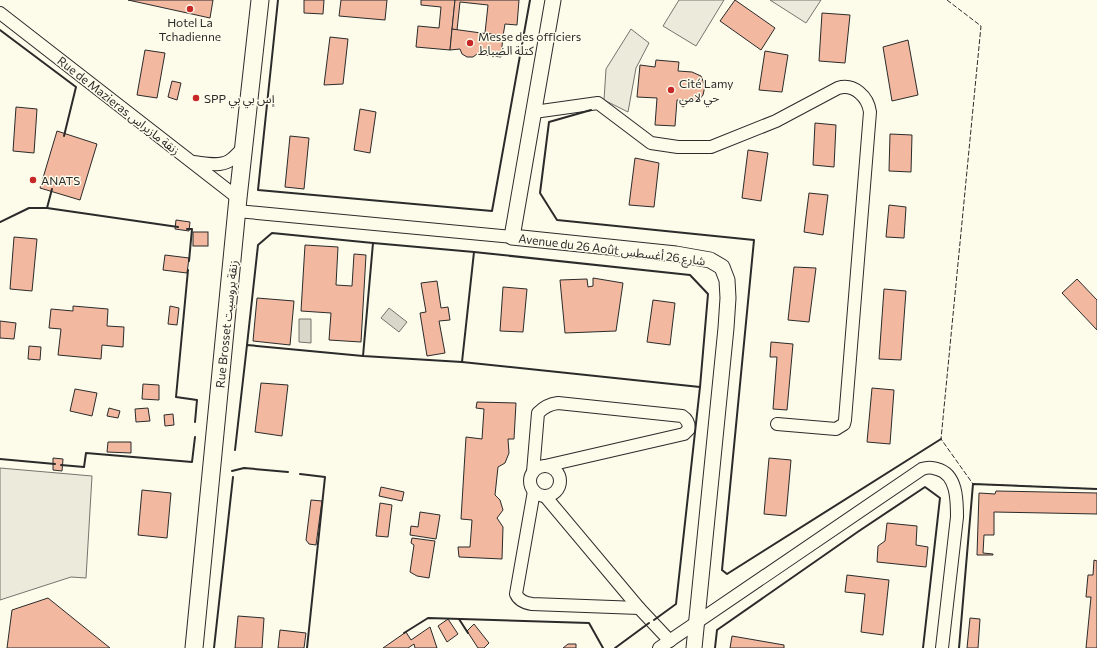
<svg xmlns="http://www.w3.org/2000/svg" width="1097" height="648" font-family="Commissioner,'Noto Sans Arabic',sans-serif">
  <style>
    .park { fill: #ecebdb; stroke: #74746e }
    .parking { fill: #eceadb; stroke: #74746e }
    .water { fill: #d8d7c9; stroke: #74746e }
    .building { fill: #f2b8a0; stroke: #2b2b2b }
    .lines { fill: none; stroke-linecap: round; stroke-linejoin: round }
    .minor-casing { stroke: #2b2b2b; stroke-width: 14 }
    .tertiary-casing { stroke: #2b2b2b; stroke-width: 17 }
    .secondary-casing { stroke: #2b2b2b; stroke-width: 19 }
    .minor { stroke: #fdfbea; stroke-width: 12 }
    .tertiary { stroke: #fdfbea; stroke-width: 15 }
    .secondary { stroke: #fdfbea; stroke-width: 17 }
    .fence { stroke: #2b2b2b; stroke-width: 1; stroke-dasharray: 5 2; stroke-linecap: butt }
    .wall { stroke: #2b2b2b; stroke-width: 2 }
    .poi-dot { fill: #c62828; stroke: #fdfbea; stroke-width: 1.5 }
    .labels { text-anchor: middle; dominant-baseline: central; stroke-width: 3; stroke-linejoin: round; paint-order: stroke }
    .poi-label { font-size: 12px; fill: #2b2b2b; stroke: #fdfbea; text-anchor: start }
    .street-label { font-size: 12px; fill: #2b2b2b; stroke: #fdfbea }
  </style>
  <rect width="100%" height="100%" fill="#fdfbea"/>
  <g class="park">
    <polygon points="679,0 724,0 696,46 663,26"/>
    <polygon points="770,0 821,0 806,23"/>
  </g>
  <g class="parking">
    <polygon points="631,29 649,43 636,68 628,112 604,100 606,69"/>
    <polygon points="0,468 92,476 86,578 71,577 0,600"/>
  </g>
  <g class="water">
    <polygon points="389,308 407,322 399,332 381,318"/>
    <polygon points="299,319 311,319 311,343 299,342"/>
  </g>
  <g class="building">
    <polygon points="128,0 213,0 210,18"/>
    <polygon points="304,0 324,0 323,14 304,13"/>
    <polygon points="341,0 387,0 385,20 339,16"/>
    <polygon points="421,0 455,0 450,50 416,47 418,26 439,28 441,7 421,5"/>
    <polygon points="455,0 519,0 517,25 505,24 503,36 485,33 488,5 460,2 457,30 452,29"/>
    <polygon points="735,0 775,28 761,50 720,21"/>
    <polygon points="822,13 850,15 845,63 819,61"/>
    <polygon points="452,29 503,36 501,57 477,54 473,57 467,57 462,54 460,49 450,50"/>
    <polygon points="330,37 348,39 343,84 324,85"/>
    <polygon points="908,40 918,95 892,101 883,47"/>
    <polygon points="145,50 165,53 157,98 137,95"/>
    <polygon points="765,51 788,55 782,92 759,90"/>
    <polygon points="656,60 679,62 678,71 692,72 701,76 705,86 703,95 698,101 677,100 675,126 655,125 657,98 637,97 640,65 655,67"/>
    <polygon points="172,81 181,83 177,100 168,97"/>
    <polygon points="16,107 37,109 34,153 13,151"/>
    <polygon points="360,109 376,112 370,153 354,150"/>
    <polygon points="815,123 836,125 834,167 813,165"/>
    <polygon points="57,131 97,144 80,200 40,188"/>
    <polygon points="890,134 912,135 911,172 889,171"/>
    <polygon points="290,136 309,138 304,189 285,187"/>
    <polygon points="748,150 768,153 761,201 742,198"/>
    <polygon points="635,158 659,163 654,207 629,205"/>
    <polygon points="809,193 828,195 823,235 804,232"/>
    <polygon points="889,205 906,207 904,238 886,237"/>
    <polygon points="176,220 190,222 189,231 175,229"/>
    <rect x="193" y="232" width="15" height="14"/>
    <polygon points="14,237 37,239 32,291 10,289"/>
    <polygon points="305,245 338,247 336,285 352,286 354,254 366,255 361,342 329,340 331,313 301,311"/>
    <polygon points="165,255 189,258 187,273 163,270"/>
    <polygon points="794,267 816,268 809,322 788,320"/>
    <polygon points="593,278 623,283 616,331 565,333 560,280 587,279 588,287 593,286"/>
    <polygon points="1077,279 1097,300 1097,330 1062,293"/>
    <polygon points="437,281 441,308 448,307 450,320 439,321 445,353 427,356 420,313 426,312 421,283"/>
    <polygon points="503,287 527,289 523,332 500,331"/>
    <polygon points="884,289 906,291 901,360 879,359"/>
    <polygon points="257,298 294,301 290,345 253,341"/>
    <polygon points="653,300 675,303 670,345 647,342"/>
    <polygon points="73,306 108,309 107,326 124,327 123,347 102,345 101,359 58,355 61,329 49,328 51,309 73,311"/>
    <polygon points="170,306 179,308 177,325 168,324"/>
    <polygon points="0,321 16,323 14,339 0,338"/>
    <polygon points="771,342 793,344 787,410 773,409 777,357 770,357"/>
    <polygon points="29,346 41,347 40,360 28,359"/>
    <polygon points="261,383 288,385 282,436 255,432"/>
    <polygon points="143,384 159,385 159,400 142,399"/>
    <polygon points="872,388 894,390 890,444 867,442"/>
    <polygon points="75,389 97,393 92,416 70,411"/>
    <polygon points="477,402 516,403 514,439 508,439 509,453 505,463 498,467 495,495 500,500 503,510 497,518 503,527 502,559 459,557 458,547 470,547 472,520 461,519 466,437 482,439 484,409 476,408"/>
    <polygon points="109,408 120,411 118,418 107,416"/>
    <polygon points="148,408 150,421 136,422 135,409"/>
    <polygon points="173,414 174,425 165,426 164,415"/>
    <polygon points="108,442 131,442 131,453 107,452"/>
    <polygon points="53,458 63,459 62,471 53,470"/>
    <polygon points="769,458 791,460 786,516 764,514"/>
    <polygon points="381,487 404,492 402,501 379,496"/>
    <polygon points="142,490 171,493 167,538 138,535"/>
    <polygon points="996,491 1097,493 1097,514 994,512 994,535 984,535 983,553 993,554 993,555 977,555 979,493 995,494"/>
    <polygon points="311,500 322,501 316,545 309,544 306,540"/>
    <polygon points="380,503 392,505 388,537 376,536"/>
    <polygon points="420,512 440,515 436,539 410,535 411,526 418,527"/>
    <polygon points="887,523 917,526 916,545 928,547 926,567 877,562 878,546 885,541"/>
    <polygon points="412,538 435,541 429,578 417,576 410,572 414,545 411,543"/>
    <polygon points="1094,560 1097,561 1097,648 1086,648 1091,597 1086,597 1088,575 1093,575"/>
    <polygon points="847,575 889,580 883,635 861,632 865,594 845,592"/>
    <polygon points="48,598 110,648 7,648 12,610"/>
    <polygon points="238,616 264,618 262,648 235,648"/>
    <polygon points="970,618 980,619 978,648 967,648"/>
    <polygon points="448,619 458,634 447,642 438,626"/>
    <polygon points="474,624 489,643 484,648 478,648 467,631"/>
    <polygon points="430,627 437,648 415,648 414,644 408,648 383,648 406,632 411,640"/>
    <polygon points="280,630 306,633 304,648 278,648"/>
    <polygon points="732,636 784,645 784,648 730,648"/>
    <polygon points="568,644 576,644 576,648 563,648"/>
  </g>
  <g class="lines">
    <defs>
      <g id="minor">
        <polyline points="0,13 238,198"/>
        <path d="M534,112L598,103L651,143L678,147H711L776,121L838,88C854,83 868,97 870,112L845,420L844,424L836,429L777,424"/>
        <path d="M193,162C204,163 219,167 229,161C234,158 239,152 243,148"/>
        <polyline points="237,211 512,237"/>
        <circle cx="545" cy="481" r="15"/>
        <path d="M533,472L538,413C544,407 549,404 558,403L682,416C687,419 689,423 689,429L684,434L545,466"/>
        <path d="M534,491L516,594C519,601 525,603 532,604L639,608"/>
        <polyline points="545,496 639,608 670,641"/>
        <path d="M659,648L922,469C928,467 931,467 937,469C957,474 957,500 957,517L942,648"/>
      </g>
      <polyline id="tertiary" points="553,0 512,237 676,254 710,260 722,267 727,280 728,298 726,328 694,648"/>
      <polyline id="secondary" points="194,648 238,198 260,0"/>
    </defs>
    <use href="#minor" class="minor-casing"/>
    <use href="#tertiary" class="tertiary-casing"/>
    <use href="#secondary" class="secondary-casing"/>
    <use href="#minor" class="minor"/>
    <use href="#tertiary" class="tertiary"/>
    <use href="#secondary" class="secondary"/>
    <polyline class="fence" points="947,0 981,26 941,439 973,484 1097,489"/>
    <g class="wall">
      <polyline points="278,0 258,190 492,211 530,0"/>
      <polyline points="0,30 76,87 64,136"/>
      <polyline points="591,110 549,122 540,193 557,220 754,240 722,570 727,574 941,439"/>
      <polyline points="47,208 52,189"/>
      <polyline points="0,222 29,208 47,208 178,227"/>
      <polyline points="187,229 192,229 189,261"/>
      <polyline points="474,252 690,275 708,294 700,387"/>
      <polyline points="188,270 176,397 197,400 195,422"/>
      <polyline points="247,345 258,245 272,233 373,243"/>
      <polyline points="363,356 373,243 474,252 462,362"/>
      <polyline points="235,450 247,345 363,356 462,362 700,387 676,604 654,620"/>
      <polyline points="0,459 55,464"/>
      <polyline points="61,465 84,467 86,453 192,462 195,437"/>
      <polyline points="232,471 244,468 288,472"/>
      <polyline points="300,474 325,477 307,648"/>
      <polyline points="459,619 468,633"/>
      <polyline points="404,633 428,618 589,623 603,648"/>
      <polyline points="214,648 233,477"/>
      <polyline points="615,648 649,623"/>
      <polyline points="715,648 717,630 859,531 925,487 940,498 923,648"/>
      <polyline points="959,648 973,484 1097,489"/>
    </g>
  </g>
  <g class="poi-dot">
    <circle cx="190" cy="9" r="4"/>
    <circle cx="470" cy="43" r="4"/>
    <circle cx="671" cy="90" r="4"/>
    <circle cx="196" cy="98" r="4"/>
    <circle cx="33" cy="180" r="4"/>
  </g>
  <g class="labels">
    <g class="poi-label">
      <text x="190" y="22" text-anchor="middle">Hotel La<tspan x="190" dy="14">Tchadienne</tspan></text>
      <text x="478" y="36">Messe des officiers<tspan x="478" dy="14">كتلة الضباط</tspan></text>
      <text x="679" y="83">Cité Lamy<tspan x="679" dy="14">حي لامي</tspan></text>
      <text x="204" y="98">SPP إس بي بي</text>
      <text x="41" y="180">ANATS</text>
    </g>
    <g class="street-label">
      <text transform="translate(119 105) rotate(38)">Rue de Mazieras زنقة مازيراس</text>
      <text transform="translate(612 249) rotate(7)">Avenue du 26 Août شارع 26 أغسطس</text>
      <text transform="translate(226 324) rotate(-84)">Rue Brosset زنقة بروسيت</text>
    </g>
  </g>
</svg>
